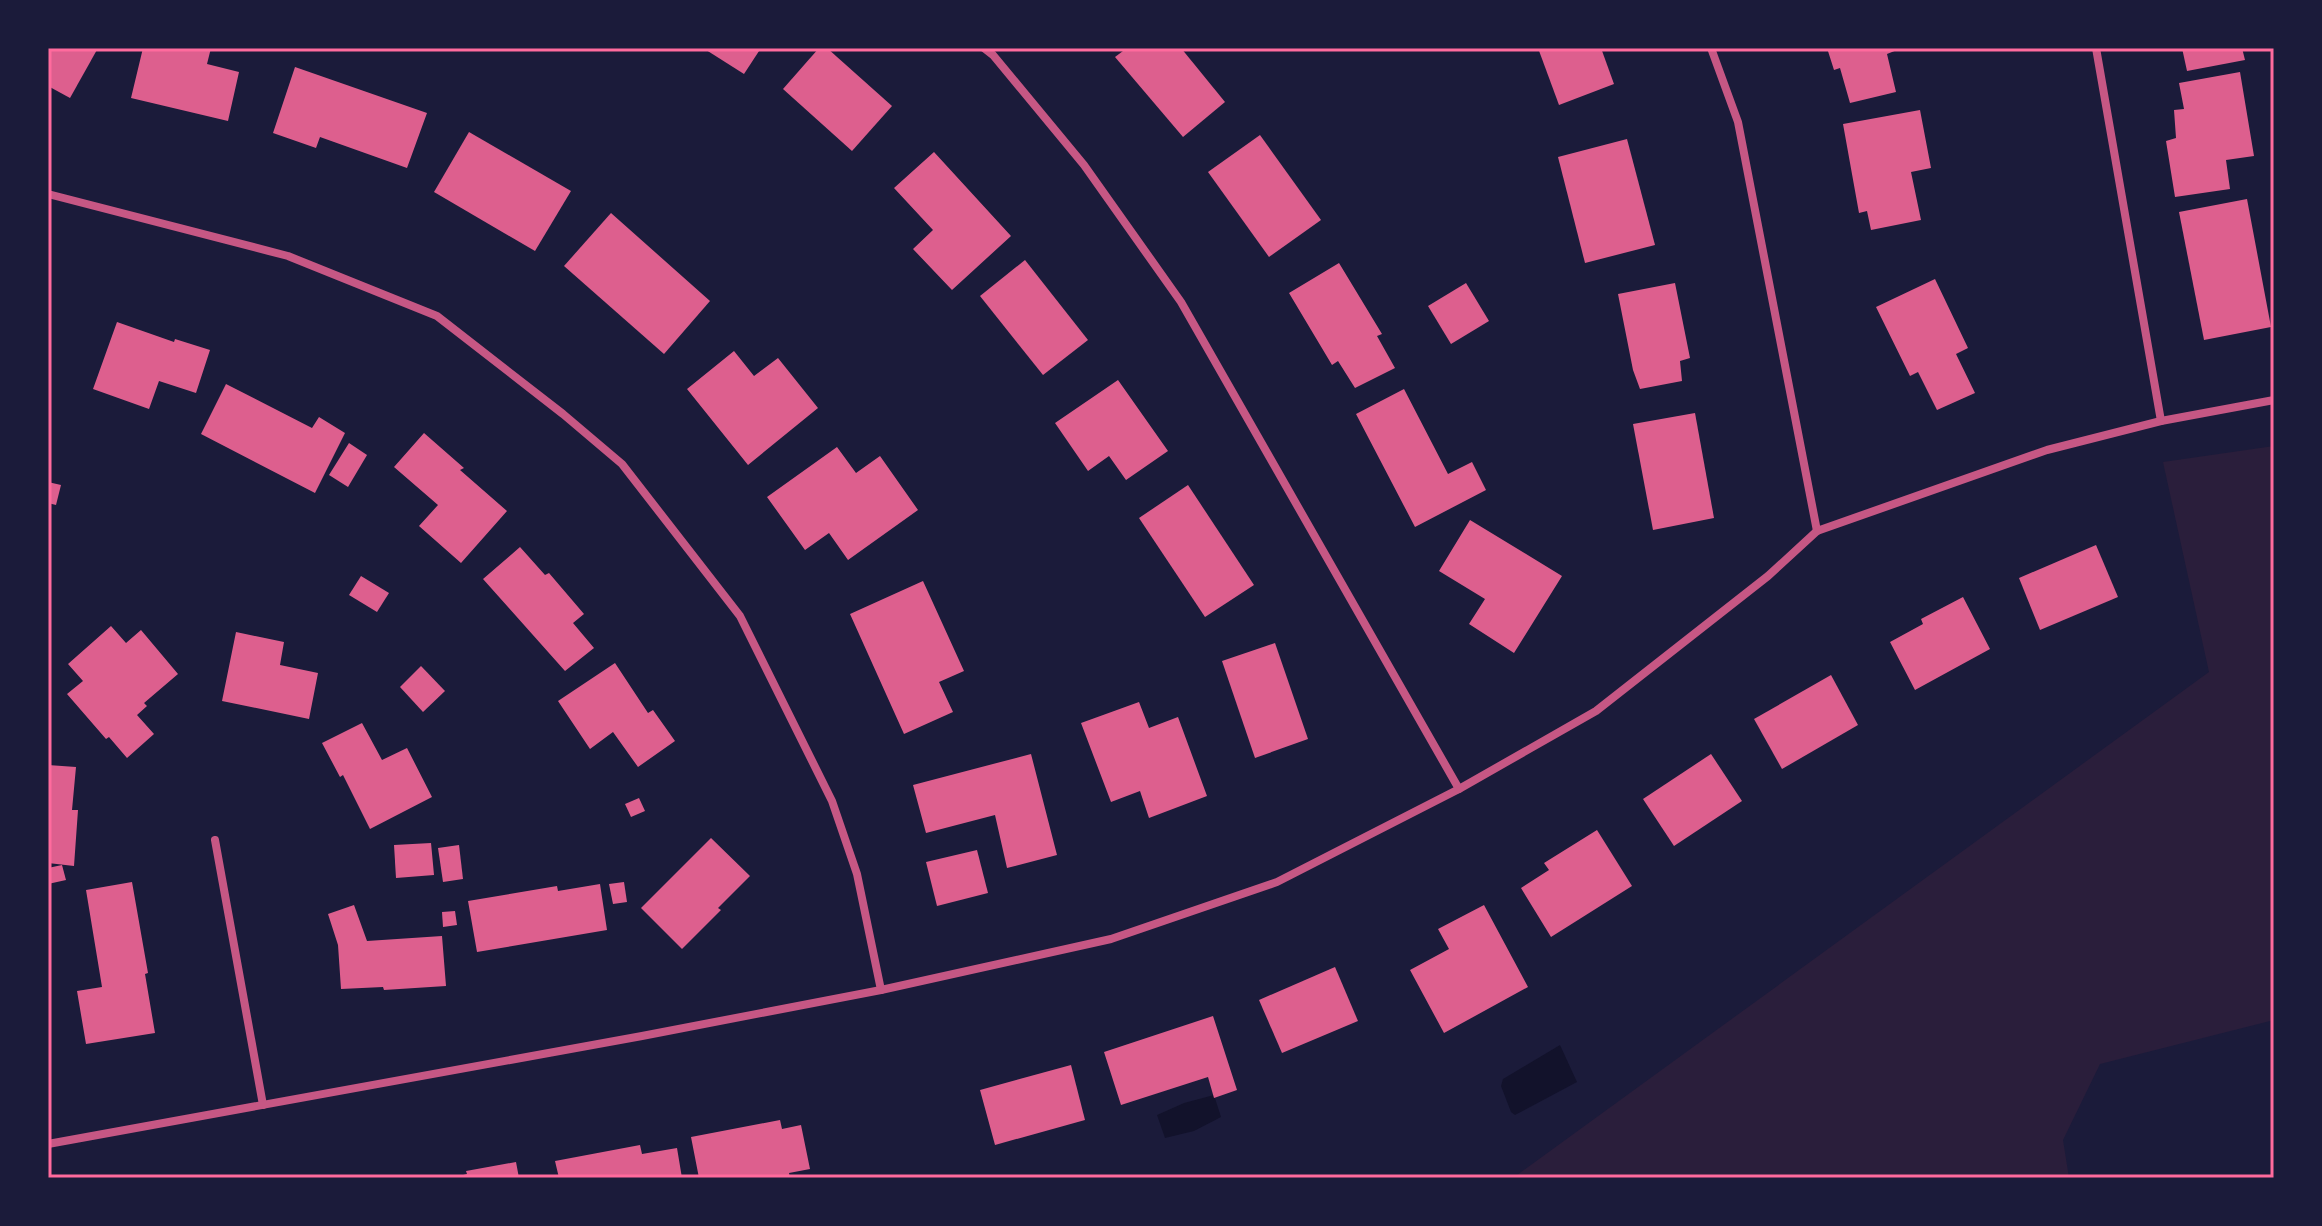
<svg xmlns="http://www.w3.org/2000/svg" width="2322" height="1226" font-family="'Sofia Sans Condensed',sans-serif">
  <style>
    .green { fill: #2a1e3b }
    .water { fill: #12122b }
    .building { fill: #dd5f8e }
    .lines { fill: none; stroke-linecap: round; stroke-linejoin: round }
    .minor { stroke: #c65784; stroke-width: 8 }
    .neatline { fill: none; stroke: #ff6b9d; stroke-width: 3 }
  </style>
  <rect width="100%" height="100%" fill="#1b1b3a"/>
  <polygon class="green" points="2274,446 2274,1020 2100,1064 2063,1140 2069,1178 1513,1178 2209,672 2163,462"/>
  <g class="water">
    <polygon points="1560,1045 1577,1082 1515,1115 1511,1112 1501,1086 1503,1079"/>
    <polygon points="1214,1095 1221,1117 1194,1131 1165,1138 1157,1115 1184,1103"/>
  </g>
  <g class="building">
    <polygon points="48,48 98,48 70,98 48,86"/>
    <polygon points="143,48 211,48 207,64 239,72 228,121 131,98"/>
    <polygon points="703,48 761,48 744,74"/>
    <polygon points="819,48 827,48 892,106 852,151 783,89"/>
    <polygon points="1127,48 1181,48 1225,102 1183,137 1115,57"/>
    <polygon points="1538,48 1601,48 1614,84 1559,105"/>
    <polygon points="1827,48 1902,48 1887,54 1896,92 1850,103 1840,68 1834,70"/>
    <polygon points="2182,48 2242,48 2245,60 2187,71"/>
    <polygon points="295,67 427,113 407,168 320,137 316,148 273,133"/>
    <polygon points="2240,72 2254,156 2226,160 2230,189 2175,197 2166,141 2176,138 2174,110 2184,109 2179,83"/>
    <polygon points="1920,110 1931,168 1911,172 1921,220 1871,230 1867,211 1859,213 1843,124"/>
    <polygon points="469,132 571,191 535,251 434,192"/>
    <polygon points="1260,135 1321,220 1269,257 1208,172"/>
    <polygon points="1627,139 1655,245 1585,263 1558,157"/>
    <polygon points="934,152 1011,236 952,290 913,249 933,230 894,188"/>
    <polygon points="2247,199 2271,327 2204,340 2179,212"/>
    <polygon points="611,213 710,301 664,354 564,266"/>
    <polygon points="1025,260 1088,340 1043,375 980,296"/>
    <polygon points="1339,263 1382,334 1377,336 1395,368 1355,388 1338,361 1332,365 1289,293"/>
    <polygon points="1935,279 1968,348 1956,354 1975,393 1937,410 1918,372 1910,376 1876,307"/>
    <polygon points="1466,283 1489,321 1451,344 1428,306"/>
    <polygon points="1675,283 1690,358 1680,361 1682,381 1640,389 1633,370 1618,294"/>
    <polygon points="117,322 174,342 175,339 210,350 196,393 159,381 149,409 93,389"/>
    <polygon points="734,351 754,376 778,358 818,408 748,465 687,389"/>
    <polygon points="1118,380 1168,451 1126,480 1109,456 1088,471 1055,423"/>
    <polygon points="226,384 312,428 319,417 345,433 315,493 201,434"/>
    <polygon points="1404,389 1448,474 1472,462 1486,490 1415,527 1356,414"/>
    <polygon points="1695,413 1714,518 1653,530 1633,424"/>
    <polygon points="424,433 464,468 460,470 507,511 461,563 419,526 438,505 394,467"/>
    <polygon points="349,443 367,455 348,487 329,475"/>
    <polygon points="837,447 856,473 880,456 918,510 848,560 829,533 805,550 767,497"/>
    <polygon points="48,482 61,485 56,505 48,503"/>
    <polygon points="1188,485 1254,585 1205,617 1139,518"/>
    <polygon points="1470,520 1562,576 1514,653 1469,624 1485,599 1439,571"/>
    <polygon points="2096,545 2118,597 2040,630 2019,578"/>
    <polygon points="520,547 545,575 549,573 584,614 573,623 594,648 565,671 483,579"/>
    <polygon points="361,576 389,593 377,612 349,595"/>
    <polygon points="923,581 964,671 939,682 953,712 904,734 850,614"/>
    <polygon points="1963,597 1990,649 1915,690 1890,642 1923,624 1921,619"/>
    <polygon points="111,626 126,643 141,630 178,674 144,703 147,706 137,715 154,734 127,758 109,737 106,739 67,694 83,681 68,664"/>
    <polygon points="236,632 284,642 280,665 318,673 309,719 222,701"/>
    <polygon points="1275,643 1308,739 1255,758 1222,661"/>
    <polygon points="615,663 648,713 653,710 675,741 638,767 613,732 590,749 558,701"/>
    <polygon points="421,666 445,691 423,712 400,687"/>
    <polygon points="1831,675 1858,725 1782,769 1754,719"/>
    <polygon points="1139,702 1149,728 1178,717 1207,796 1149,818 1140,791 1111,802 1081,723"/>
    <polygon points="362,723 382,760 407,748 432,797 370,829 343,775 340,777 322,743"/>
    <polygon points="1031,754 1057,855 1007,868 995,815 926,833 913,785"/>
    <polygon points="1711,754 1742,801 1674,846 1643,799"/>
    <polygon points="48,765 76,767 72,810 78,810 74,866 48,863"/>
    <polygon points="639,798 645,811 631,817 625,804"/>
    <polygon points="1597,830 1632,886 1551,937 1521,888 1549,870 1544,863"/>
    <polygon points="711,838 750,876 718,908 721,910 682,949 641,908"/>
    <polygon points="431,843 434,875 396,878 394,845"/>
    <polygon points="459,845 463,879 443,882 438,848"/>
    <polygon points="977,850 988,893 937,906 926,862"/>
    <polygon points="62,865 66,880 48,884 48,868"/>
    <polygon points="132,882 148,973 145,974 155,1033 86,1044 77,991 102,987 86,890"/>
    <polygon points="624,882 627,902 613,904 609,884"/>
    <polygon points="600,884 607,930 477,952 468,901 557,886 558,891"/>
    <polygon points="354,905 367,941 442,936 446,986 384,990 383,987 341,989 338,945 328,914"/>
    <polygon points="1484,905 1528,987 1444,1033 1410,970 1449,949 1438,929"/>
    <polygon points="455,911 457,925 443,927 442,912"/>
    <polygon points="1335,967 1358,1021 1282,1053 1259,1000"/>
    <polygon points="1213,1016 1237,1090 1214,1098 1208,1077 1121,1105 1104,1052"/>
    <polygon points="1071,1065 1085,1120 995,1145 980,1090"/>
    <polygon points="780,1120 782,1129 801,1125 810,1169 789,1173 790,1178 699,1178 691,1137"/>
    <polygon points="640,1145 642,1154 677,1148 682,1178 559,1178 555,1161"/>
    <polygon points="516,1162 519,1178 452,1178 467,1174 466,1171"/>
  </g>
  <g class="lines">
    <g class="minor">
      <polyline points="984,48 993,55 1084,165 1181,302 1459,789"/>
      <polyline points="1711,48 1738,122 1817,531"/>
      <polyline points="2096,48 2161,421"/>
      <polyline points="48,194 288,256 437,316 563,414 622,464 740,616 832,801 857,874 881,990"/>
      <polyline points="215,840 263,1105"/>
      <polyline points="48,1144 642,1036 881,990 1111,939 1277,882 1459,789 1596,711 1768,576 1817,531 2047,450 2161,421 2274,400"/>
    </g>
  </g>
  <rect width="2322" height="1226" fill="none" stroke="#1b1b3a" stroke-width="100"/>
  <rect x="50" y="50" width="2222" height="1126" class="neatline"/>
</svg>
